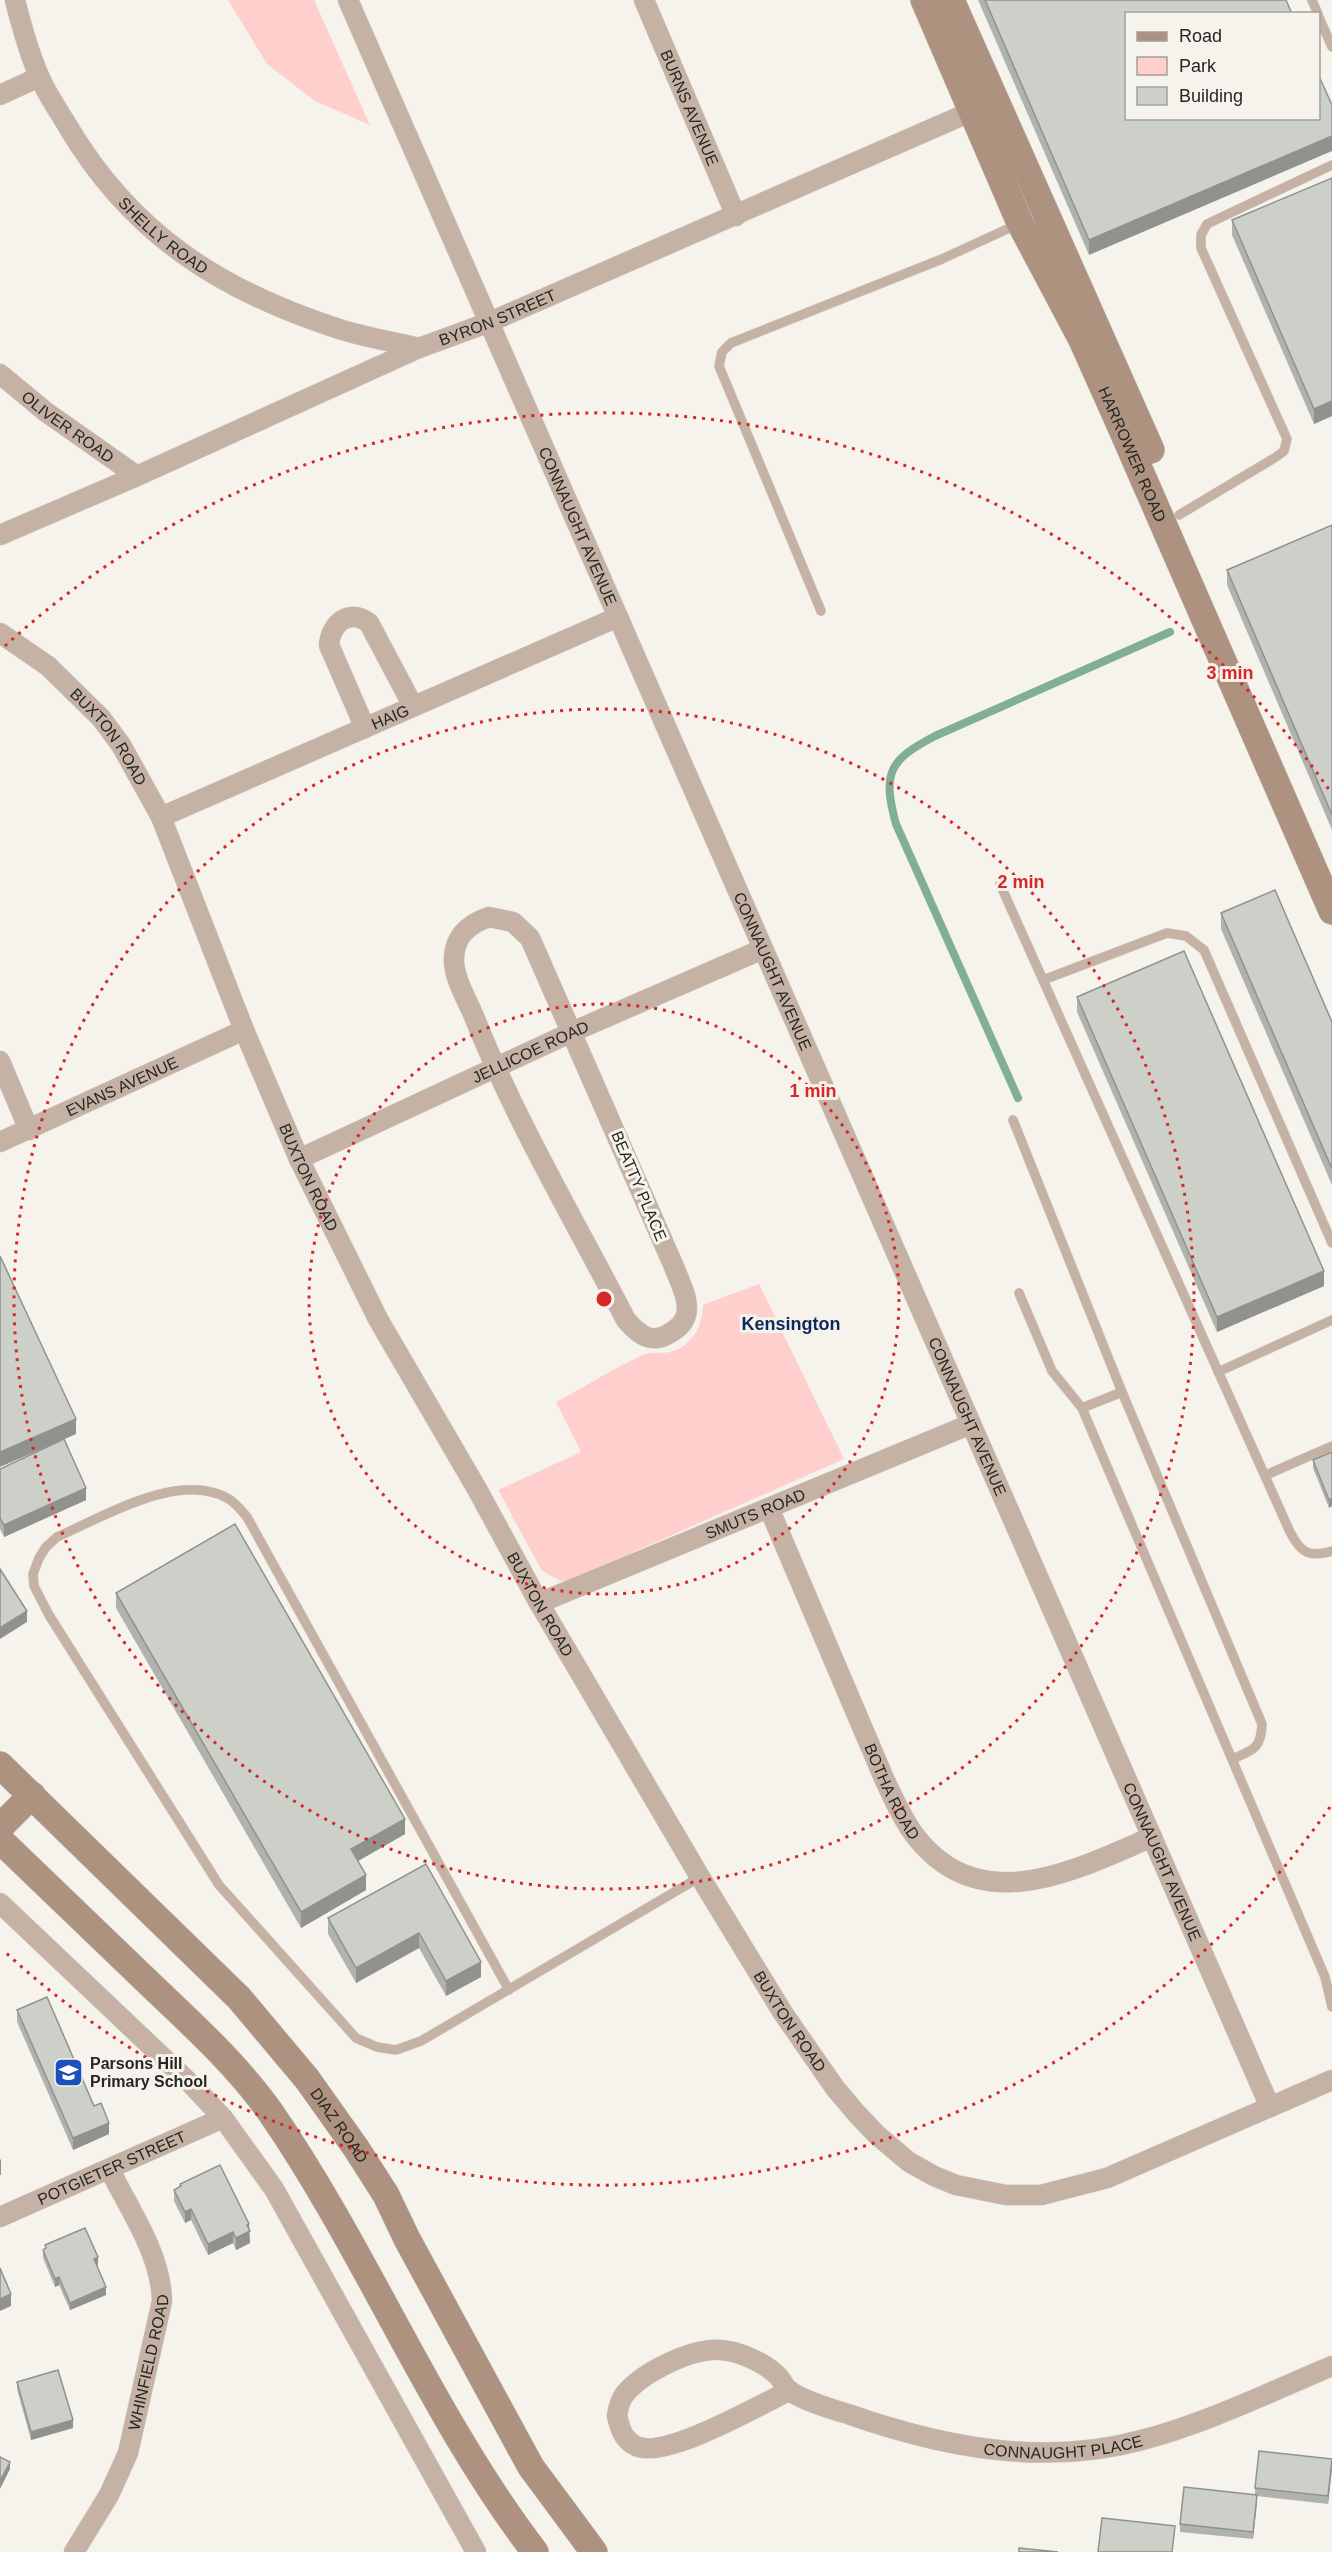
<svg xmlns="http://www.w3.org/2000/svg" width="1332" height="2552" font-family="Arial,sans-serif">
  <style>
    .green { fill: #fecfcc }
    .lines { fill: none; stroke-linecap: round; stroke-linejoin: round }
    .stream { stroke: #81af95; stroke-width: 8 }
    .lane-casing { stroke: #d1cec8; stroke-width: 10 }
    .street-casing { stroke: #d1cec8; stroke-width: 21 }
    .secondary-casing { stroke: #d1cec8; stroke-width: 28 }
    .lane { stroke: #c5b2a5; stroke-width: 9 }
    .street { stroke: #c5b2a5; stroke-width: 20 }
    .secondary { stroke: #ad927f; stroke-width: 27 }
    .wall { fill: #b0b3ad }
    .shaded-wall { fill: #90928d }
    .building { fill: #cdd0c9; stroke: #90928d; stroke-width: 1.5 }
    .ring { fill: none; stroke: #d62828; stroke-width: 3; stroke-dasharray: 3 6 }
    .labels { text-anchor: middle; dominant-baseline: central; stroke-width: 6; stroke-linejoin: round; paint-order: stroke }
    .street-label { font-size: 16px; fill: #272623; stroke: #f6f3ec }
    .poi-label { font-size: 16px; font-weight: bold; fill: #272623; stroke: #f6f3ec; text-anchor: start }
    .neighbourhood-label { font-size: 18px; font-weight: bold; fill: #0e295e; stroke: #f6f3ec }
    .centre { fill: #d62828; stroke: #f6f3ec; stroke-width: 3 }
    .ring-label { font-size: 18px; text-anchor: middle; font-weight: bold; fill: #d62828; stroke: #f6f3ec; stroke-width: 6; stroke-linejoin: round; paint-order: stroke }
  </style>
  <rect width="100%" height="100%" fill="#f6f3ec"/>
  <g class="green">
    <polygon points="228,0 314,0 370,125 315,101 267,64"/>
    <path d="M759,1284L844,1459L568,1581H561L542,1571L498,1490L581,1452L556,1402C585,1387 613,1368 643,1355C658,1349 669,1359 687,1343C699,1333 702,1320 703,1305Z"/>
  </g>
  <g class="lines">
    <path class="stream" d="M1018,1098L896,824C882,773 889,760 935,736L1170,632"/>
    <defs>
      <g id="lane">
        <polyline points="1312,0 1318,14"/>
        <polyline points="1318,15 1332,47"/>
        <polyline points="1179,515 1276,457 1284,451 1287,439 1201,248 1201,235 1207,224 1332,165"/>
        <polyline points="821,611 719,366 722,352 731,343 942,259 1018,224"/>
        <path d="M1000,884L1290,1532C1301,1553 1309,1558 1332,1551"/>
        <polyline points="1043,980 1167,933 1186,936 1204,950 1332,1243"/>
        <path d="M1013,1120L1122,1392L1262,1724C1261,1749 1253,1750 1232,1759"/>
        <polyline points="1019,1293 1052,1371 1082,1408 1325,1977 1332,2007"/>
        <polyline points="1218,1372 1332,1320"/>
        <polyline points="1082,1408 1122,1392"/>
        <polyline points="1266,1475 1332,1446"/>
        <path d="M509,1990L247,1517C241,1510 235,1502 227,1498C178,1471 103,1517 57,1537L46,1547L39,1558L33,1574L34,1586L49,1615L219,1885L356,2038L377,2047L396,2050L421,2041L700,1877"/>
      </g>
      <g id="street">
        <path id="s1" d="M15,0C21,24 30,56 40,78C47,94 58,110 67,125C131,234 221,291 339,329C365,337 393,342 419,348"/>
        <path id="s2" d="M348,0L1270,2107"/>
        <path id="s3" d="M644,0L736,216"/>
        <polyline points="0,95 39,77"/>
        <path id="s4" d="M0,374L46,412L137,476"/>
        <path id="s5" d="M0,535L137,476L419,348L490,322L984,106"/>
        <path id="s6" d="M0,633L48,666L101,718L121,745L161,817L244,1030L299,1159L378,1319L477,1489L539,1603L700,1877L783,2013L835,2088L857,2114L876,2134L909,2162L934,2176L956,2185L1006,2195H1041L1107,2178L1332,2080"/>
        <path d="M365,728L329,645C331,623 349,608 369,623L413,706"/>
        <path id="s7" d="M161,817L618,617"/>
        <path d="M489,917L513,922L530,938L675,1269C680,1283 690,1300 686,1315C684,1323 677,1329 670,1333C652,1345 639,1335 626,1320C574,1219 515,1120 473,1014C466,998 453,976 454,958C455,935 469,924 489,917Z"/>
        <polyline points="0,1061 29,1130"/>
        <path id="s8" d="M0,1142L244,1030"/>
        <path id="s9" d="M299,1159L572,1032L763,949"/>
        <path id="s10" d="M769,1508L883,1776C892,1796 901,1816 913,1833C978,1921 1073,1871 1152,1837"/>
        <path id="s11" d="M539,1603L971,1424"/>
        <polyline points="0,1903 192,2085 223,2118 274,2189 476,2552"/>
        <path id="s12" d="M0,2217L223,2118"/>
        <path id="s13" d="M789,2391C759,2405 665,2460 636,2446C623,2440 620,2428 617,2416C618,2409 620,2401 624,2395C642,2372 692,2348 721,2350C739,2351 765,2363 778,2376C782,2380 784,2387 789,2390C799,2399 834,2410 848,2414C942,2447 1043,2467 1142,2440C1207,2423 1270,2392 1332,2366"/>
        <path id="s14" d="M74,2552L109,2495L128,2453L162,2301C161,2254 130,2211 110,2170"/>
      </g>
      <g id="secondary">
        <path id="s15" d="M924,0L1020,223L1082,340L1120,425L1332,911"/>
        <polyline points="951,0 1151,450"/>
        <path id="s16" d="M0,1765L239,1998L307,2079L356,2148L386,2195L407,2239L531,2467L594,2552"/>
        <polyline points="0,1827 32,1795"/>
        <path d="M0,1840C51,1889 102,1938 154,1988C195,2027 238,2066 271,2113C368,2254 431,2416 535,2552"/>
      </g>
    </defs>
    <use href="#lane" class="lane-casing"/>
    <use href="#street" class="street-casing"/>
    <use href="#secondary" class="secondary-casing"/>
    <use href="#lane" class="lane"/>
    <use href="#street" class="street"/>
    <use href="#secondary" class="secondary"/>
  </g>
  <g class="wall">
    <polygon points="978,0 1286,0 1089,255"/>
    <polygon points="1332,178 1332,416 1314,424 1232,235 1232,220"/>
    <polygon points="1332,525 1332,830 1227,585 1227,570"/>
    <polygon points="1221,913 1332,1022 1332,1185 1221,929"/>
    <polygon points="1077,997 1324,1286 1217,1332 1077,1012"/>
    <polygon points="76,1434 64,1439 86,1500 4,1537 0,1529 0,1469 58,1442"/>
    <polygon points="1332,1452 1332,1506 1329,1508 1313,1468 1313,1460"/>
    <polygon points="116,1593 405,1834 358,1861 366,1890 301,1928 116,1608"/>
    <polygon points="426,1864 481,1977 446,1996 419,1948 356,1983 328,1934 328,1918"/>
    <polygon points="17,2010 94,2106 109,2134 73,2150 17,2022"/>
    <polygon points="180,2184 249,2230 250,2243 236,2250 233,2243 208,2255 191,2220 185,2223 174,2201 174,2190 180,2187"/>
    <polygon points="45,2245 98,2265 97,2265 106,2295 70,2310 59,2285 55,2287 43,2258 43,2250 45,2248"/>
    <polygon points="17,2382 73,2428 31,2440 17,2389"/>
    <polygon points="1332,2459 1328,2504 1257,2496 1253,2539 1180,2532 1180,2524 1255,2495 1255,2488"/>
  </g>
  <g class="shaded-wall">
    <polygon points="1332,136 1332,151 1089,255 1089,240"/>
    <polygon points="1332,401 1332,416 1314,424 1314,409"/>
    <polygon points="1324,1271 1324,1286 1217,1332 1217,1317"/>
    <polygon points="76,1419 76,1434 0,1467 0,1452"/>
    <polygon points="86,1488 86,1500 4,1537 4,1525"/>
    <polygon points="1332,1498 1332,1506 1329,1508 1329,1500"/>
    <polygon points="27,1611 27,1622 0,1639 0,1628"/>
    <polygon points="405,1819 405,1834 351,1865 351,1849"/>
    <polygon points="366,1875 366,1890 301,1928 301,1912"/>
    <polygon points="419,1933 419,1948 356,1983 356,1968"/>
    <polygon points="481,1962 481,1977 446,1996 446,1981"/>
    <polygon points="109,2123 109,2134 73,2150 73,2138"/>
    <polygon points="1,2159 1,2175 0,2175 0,2160"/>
    <polygon points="191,2209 191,2220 185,2223 185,2212"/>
    <polygon points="249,2224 250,2243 236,2250 236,2238 247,2225"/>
    <polygon points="233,2232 233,2243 208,2255 208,2244"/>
    <polygon points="98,2257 98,2265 94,2266 94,2259"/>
    <polygon points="59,2277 59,2285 55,2287 55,2279"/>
    <polygon points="106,2287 106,2295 70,2310 70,2303"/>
    <polygon points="11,2294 11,2306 0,2311 0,2299"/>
    <polygon points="73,2420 73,2428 31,2440 31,2432"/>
    <polygon points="1332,2461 1332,2469 1328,2504 1328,2496"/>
    <polygon points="10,2462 10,2469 0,2489 0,2481"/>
    <polygon points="1257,2495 1257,2503 1253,2539 1253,2532"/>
  </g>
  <g class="building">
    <polygon points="985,0 1286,0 1292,14 1126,14 1126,118 1318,118 1318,74 1332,105 1332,136 1089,240"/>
    <polygon points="1332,178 1332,401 1314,409 1232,220"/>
    <polygon points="1332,525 1332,815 1227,570"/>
    <polygon points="1275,890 1332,1022 1332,1169 1221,913"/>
    <polygon points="1184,951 1324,1271 1217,1317 1077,997"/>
    <polygon points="0,1256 76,1419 0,1452"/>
    <polygon points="64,1439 86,1488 4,1525 0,1518 0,1469"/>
    <polygon points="1332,1452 1332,1498 1329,1500 1313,1460"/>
    <polygon points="235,1524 405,1819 351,1849 366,1875 301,1912 116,1593"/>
    <polygon points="0,1569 27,1611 0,1628"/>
    <polygon points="426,1864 481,1962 446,1981 419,1933 356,1968 328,1918"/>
    <polygon points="47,1997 94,2106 101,2103 109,2123 73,2138 17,2010"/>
    <polygon points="220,2165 249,2224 247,2225 250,2231 236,2238 233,2232 208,2244 191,2209 185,2212 174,2190 181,2186 180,2184"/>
    <polygon points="85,2228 98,2257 94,2259 106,2287 70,2303 59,2277 55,2279 43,2250 46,2248 45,2245"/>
    <polygon points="0,2268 11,2294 0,2299"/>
    <polygon points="58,2370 73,2420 31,2432 17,2382"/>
    <polygon points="1259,2451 1332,2459 1328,2496 1255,2488"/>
    <polygon points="0,2457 10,2462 0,2481"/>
    <polygon points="1184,2487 1257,2495 1253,2532 1180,2524"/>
    <polygon points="1102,2518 1175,2526 1172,2552 1098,2552"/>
    <polygon points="1019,2548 1058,2552 1019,2552"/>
  </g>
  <g class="ring">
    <circle cx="604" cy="1299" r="295"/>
    <circle cx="604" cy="1299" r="590"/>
    <path d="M1330 1807A886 886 0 0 1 5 1952M5 646A886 886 0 0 1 1330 791"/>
  </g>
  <defs>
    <symbol id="school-square" viewBox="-11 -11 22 22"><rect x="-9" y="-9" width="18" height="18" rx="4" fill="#1a51bd" stroke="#f6f3ec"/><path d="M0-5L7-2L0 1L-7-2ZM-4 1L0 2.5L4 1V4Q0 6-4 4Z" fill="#fff"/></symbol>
  </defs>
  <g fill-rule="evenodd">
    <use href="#school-square" x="52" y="2056" width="33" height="33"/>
  </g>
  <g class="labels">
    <g class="street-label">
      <text stroke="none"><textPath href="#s3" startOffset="117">BURNS AVENUE</textPath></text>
      <text stroke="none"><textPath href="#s1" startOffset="284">SHELLY ROAD</textPath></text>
      <text stroke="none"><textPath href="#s5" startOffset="543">BYRON STREET</textPath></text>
      <text stroke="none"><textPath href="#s4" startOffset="86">OLIVER ROAD</textPath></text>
      <text stroke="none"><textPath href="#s15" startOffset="500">HARROWER ROAD</textPath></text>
      <text stroke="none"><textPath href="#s2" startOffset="574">CONNAUGHT AVENUE</textPath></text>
      <text stroke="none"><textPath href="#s7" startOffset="250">HAIG</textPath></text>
      <text stroke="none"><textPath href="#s6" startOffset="152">BUXTON ROAD</textPath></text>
      <text stroke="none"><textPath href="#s2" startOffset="1060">CONNAUGHT AVENUE</textPath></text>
      <text stroke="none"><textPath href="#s9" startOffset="255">JELLICOE ROAD</textPath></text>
      <text stroke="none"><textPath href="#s8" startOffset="134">EVANS AVENUE</textPath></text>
      <text stroke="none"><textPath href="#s6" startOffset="638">BUXTON ROAD</textPath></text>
      <text transform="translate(639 1186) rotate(67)">BEATTY PLACE</text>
      <text stroke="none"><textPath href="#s2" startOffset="1546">CONNAUGHT AVENUE</textPath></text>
      <text stroke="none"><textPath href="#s11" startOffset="234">SMUTS ROAD</textPath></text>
      <text stroke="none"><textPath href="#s6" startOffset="1124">BUXTON ROAD</textPath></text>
      <text stroke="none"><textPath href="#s10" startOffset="309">BOTHA ROAD</textPath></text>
      <text stroke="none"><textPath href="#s2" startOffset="2032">CONNAUGHT AVENUE</textPath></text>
      <text stroke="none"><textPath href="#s6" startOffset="1610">BUXTON ROAD</textPath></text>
      <text stroke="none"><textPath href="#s16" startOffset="496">DIAZ ROAD</textPath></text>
      <text stroke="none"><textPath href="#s12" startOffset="122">POTGIETER STREET</textPath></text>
      <text stroke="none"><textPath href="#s14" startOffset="206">WHINFIELD ROAD</textPath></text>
      <text stroke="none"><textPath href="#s13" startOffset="700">CONNAUGHT PLACE</textPath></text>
    </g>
    <g class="poi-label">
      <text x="90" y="2063">Parsons Hill<tspan x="90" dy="18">Primary School</tspan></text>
    </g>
    <g class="neighbourhood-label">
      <text x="791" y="1324">Kensington</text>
    </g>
  </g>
  <circle cx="604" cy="1299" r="9" class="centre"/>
  <g class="ring-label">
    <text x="1230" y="679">3 min</text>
    <text x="1021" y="888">2 min</text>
    <text x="813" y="1097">1 min</text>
  </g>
  <rect x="1125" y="12" width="195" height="108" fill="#f6f3ec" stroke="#a3a19c" stroke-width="1.5"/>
  <rect x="1137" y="32" width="30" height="9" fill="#ad927f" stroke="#a3a19c" stroke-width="1.5"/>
  <text x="1179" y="42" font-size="18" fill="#272623">Road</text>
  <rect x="1137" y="57" width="30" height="18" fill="#fecfcc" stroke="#a3a19c" stroke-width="1.5"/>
  <text x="1179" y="72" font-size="18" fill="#272623">Park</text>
  <rect x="1137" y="87" width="30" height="18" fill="#cdd0c9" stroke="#a3a19c" stroke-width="1.5"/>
  <text x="1179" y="102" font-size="18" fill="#272623">Building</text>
</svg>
